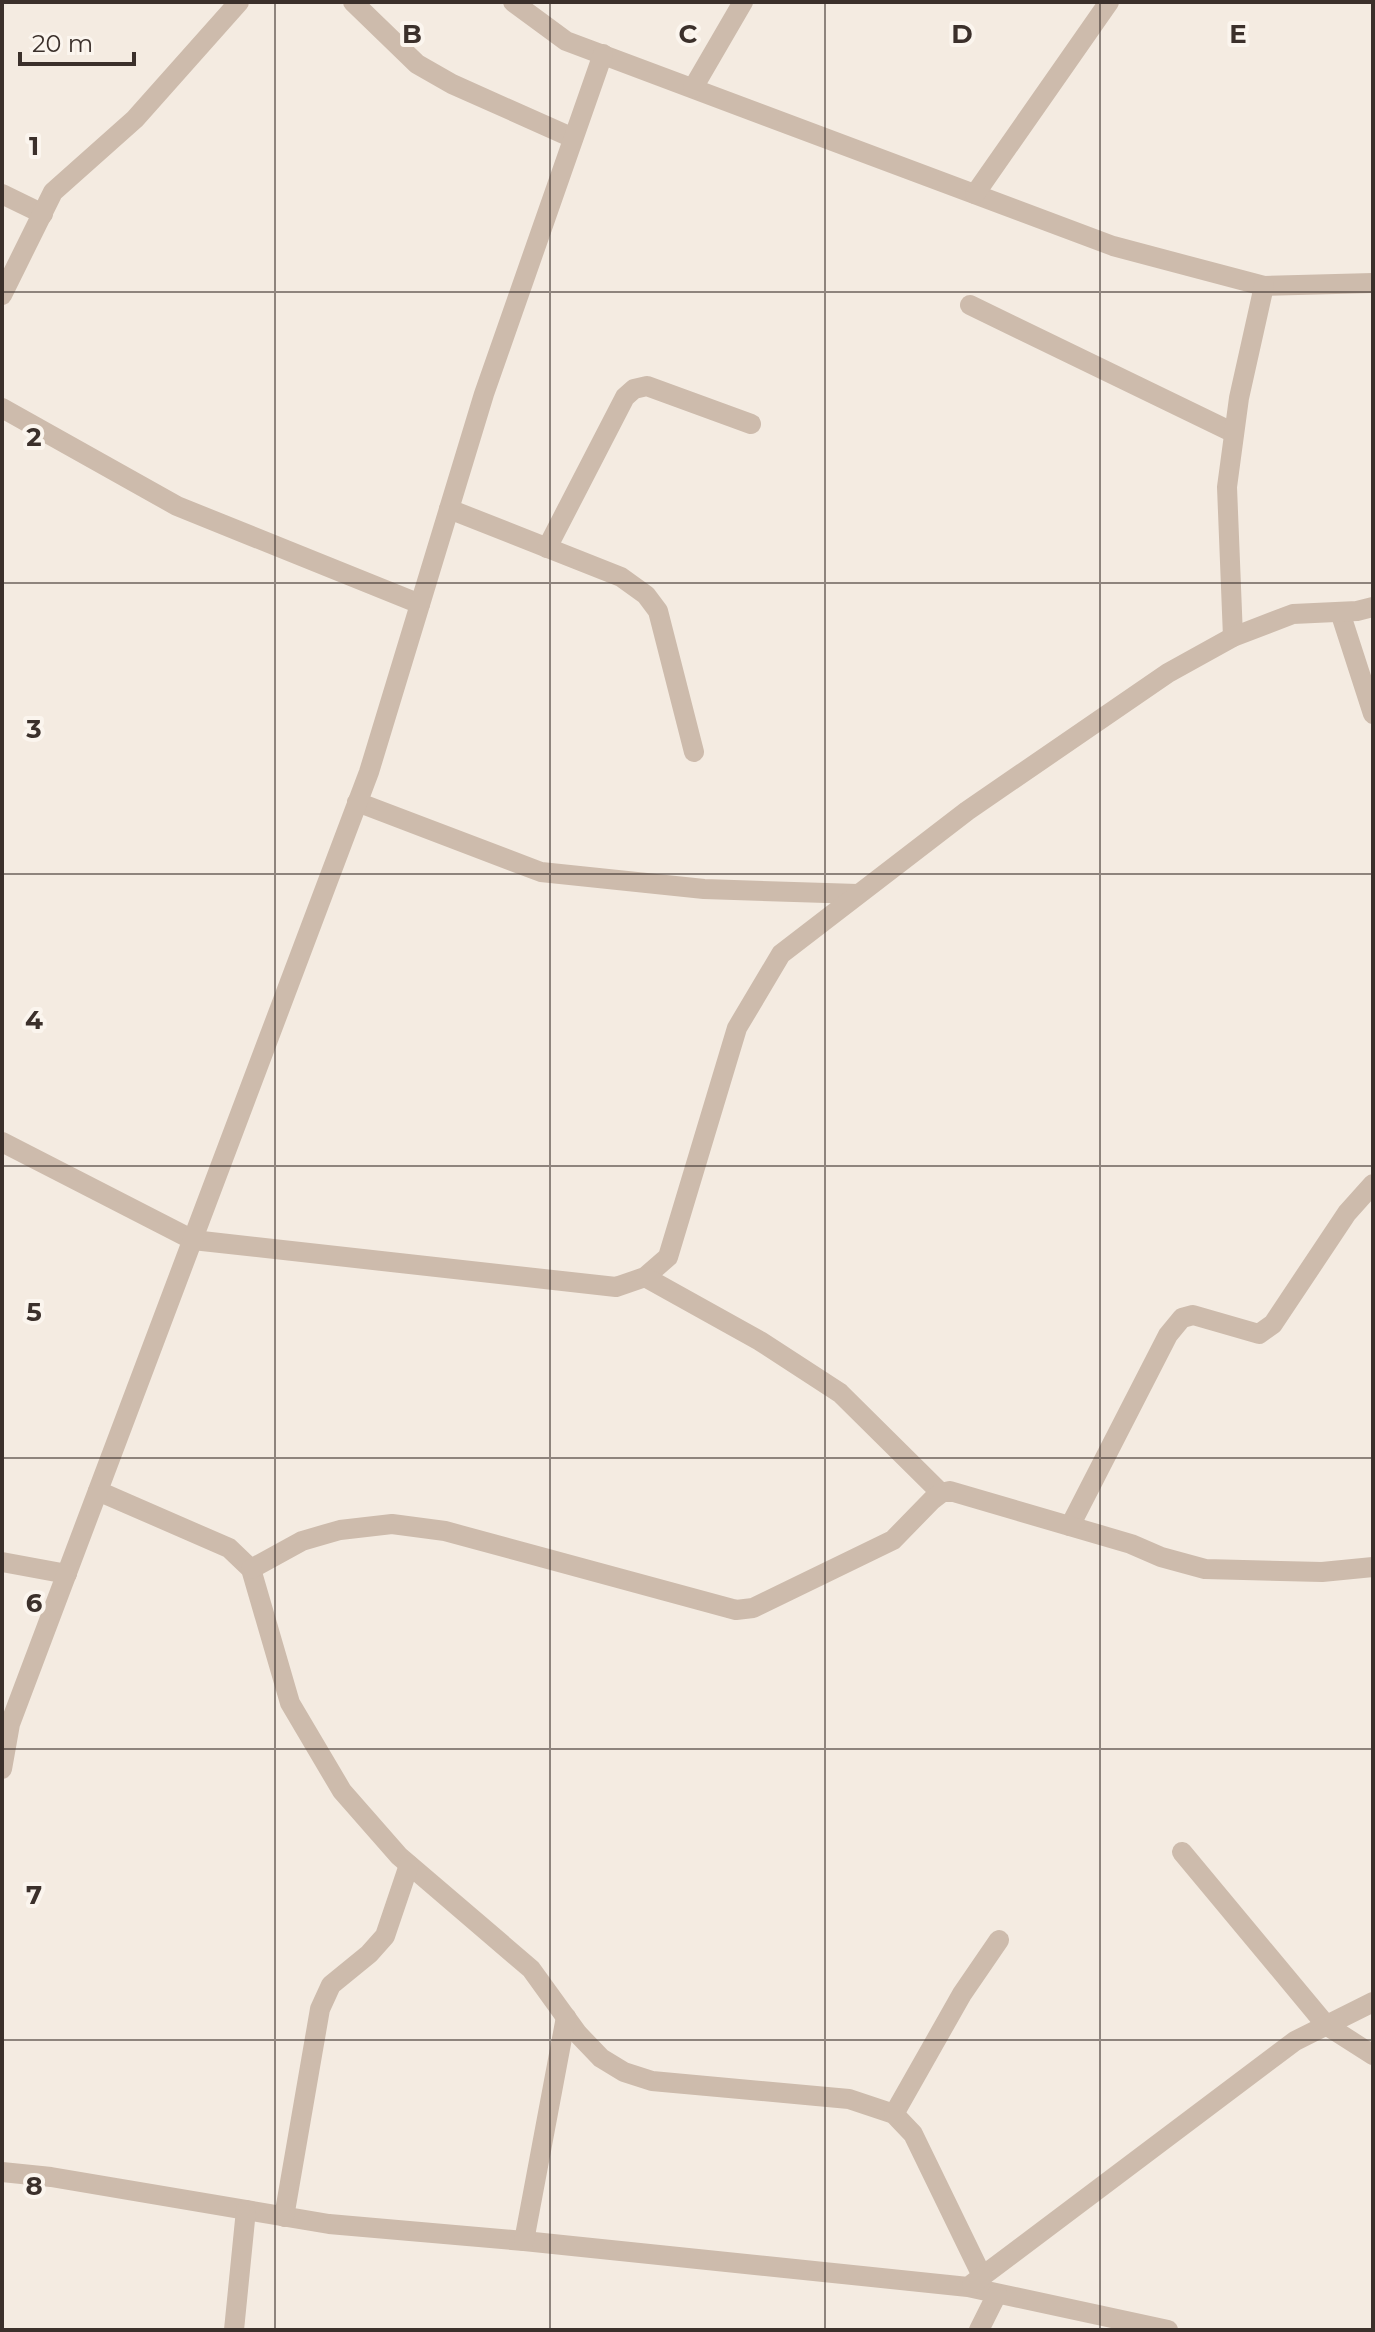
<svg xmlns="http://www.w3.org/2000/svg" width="1375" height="2332" font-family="Montserrat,sans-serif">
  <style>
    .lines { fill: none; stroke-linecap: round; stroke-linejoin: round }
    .minor { stroke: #cdbbac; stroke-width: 20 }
    .grid { fill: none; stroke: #3b302b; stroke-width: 2; stroke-opacity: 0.55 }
    .grid-label { font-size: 26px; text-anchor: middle; font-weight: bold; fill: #3b302b; stroke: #fbf5ee; stroke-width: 8; stroke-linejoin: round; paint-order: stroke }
  </style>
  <rect width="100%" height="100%" fill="#f4ebe1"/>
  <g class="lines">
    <g class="minor">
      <polyline points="353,2 417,64 452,84 573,138"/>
      <polyline points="513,2 566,41 1113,246 1264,286 1373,283"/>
      <polyline points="693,88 743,2"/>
      <polyline points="2,194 43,214"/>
      <polyline points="975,194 1109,2"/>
      <polyline points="2,295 53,192 135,119 239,2"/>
      <polyline points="970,305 1234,433"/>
      <polyline points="2,408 177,506 420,604"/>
      <polyline points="449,509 621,577 646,595 658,611 694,752"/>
      <polyline points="547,548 625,397 634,389 647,386 751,424"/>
      <polyline points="1340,612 1373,714"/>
      <polyline points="1233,637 1227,487 1239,398 1264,286"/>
      <polyline points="357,802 541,872 704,889 858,894"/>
      <polyline points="2,1142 193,1240 616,1287 645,1277 668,1257 737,1028 781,954 967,811 1168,673 1233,637 1293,614 1357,611 1373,607"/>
      <polyline points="645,1277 760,1341 840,1393 941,1493"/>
      <polyline points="98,1491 229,1548 251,1569 290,1703 342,1791 399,1856 531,1969 578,2034 601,2058 624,2072 652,2081 849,2099 894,2114 913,2134 982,2276"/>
      <polyline points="1070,1526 1168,1335 1182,1318 1193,1315 1259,1334 1273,1324 1347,1213 1373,1184"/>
      <polyline points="2,1562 67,1574"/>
      <polyline points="251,1569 302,1541 340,1530 392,1524 445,1531 736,1610 753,1608 893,1540 932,1500 941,1493 950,1491 1131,1544 1161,1557 1205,1569 1322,1572 1373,1567"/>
      <polyline points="2,1769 10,1724 369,772 484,394 603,54"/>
      <polyline points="1182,1852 1326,2025 1373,2055"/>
      <polyline points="894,2114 962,1994 999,1940"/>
      <polyline points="2,2172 51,2177 329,2224 524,2241 968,2287 1168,2330"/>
      <polyline points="284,2217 320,2009 331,1985 369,1954 385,1936 409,1865"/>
      <polyline points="524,2241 566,2017"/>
      <polyline points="972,2284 1295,2041 1373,2002"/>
      <polyline points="234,2330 246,2210"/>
      <polyline points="979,2330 997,2294"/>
    </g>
  </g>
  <path class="grid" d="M275,2V2330M550,2V2330M825,2V2330M1100,2V2330M2,292H1373M2,583H1373M2,874H1373M2,1166H1373M2,1458H1373M2,1749H1373M2,2040H1373"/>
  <g class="grid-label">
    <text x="412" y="43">B</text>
    <text x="688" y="43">C</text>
    <text x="962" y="43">D</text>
    <text x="1238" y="43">E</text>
    <text x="34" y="155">1</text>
    <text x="34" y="446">2</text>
    <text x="34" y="738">3</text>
    <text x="34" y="1029">4</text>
    <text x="34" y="1321">5</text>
    <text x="34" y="1612">6</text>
    <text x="34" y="1904">7</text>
    <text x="34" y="2195">8</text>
  </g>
  <rect width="1375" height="2332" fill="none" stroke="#3b302b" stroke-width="8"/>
  <path d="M20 52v12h114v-12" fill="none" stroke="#3b302b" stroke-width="4"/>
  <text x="32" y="52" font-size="24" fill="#3b302b" stroke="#fbf5ee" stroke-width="6" paint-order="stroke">20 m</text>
</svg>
